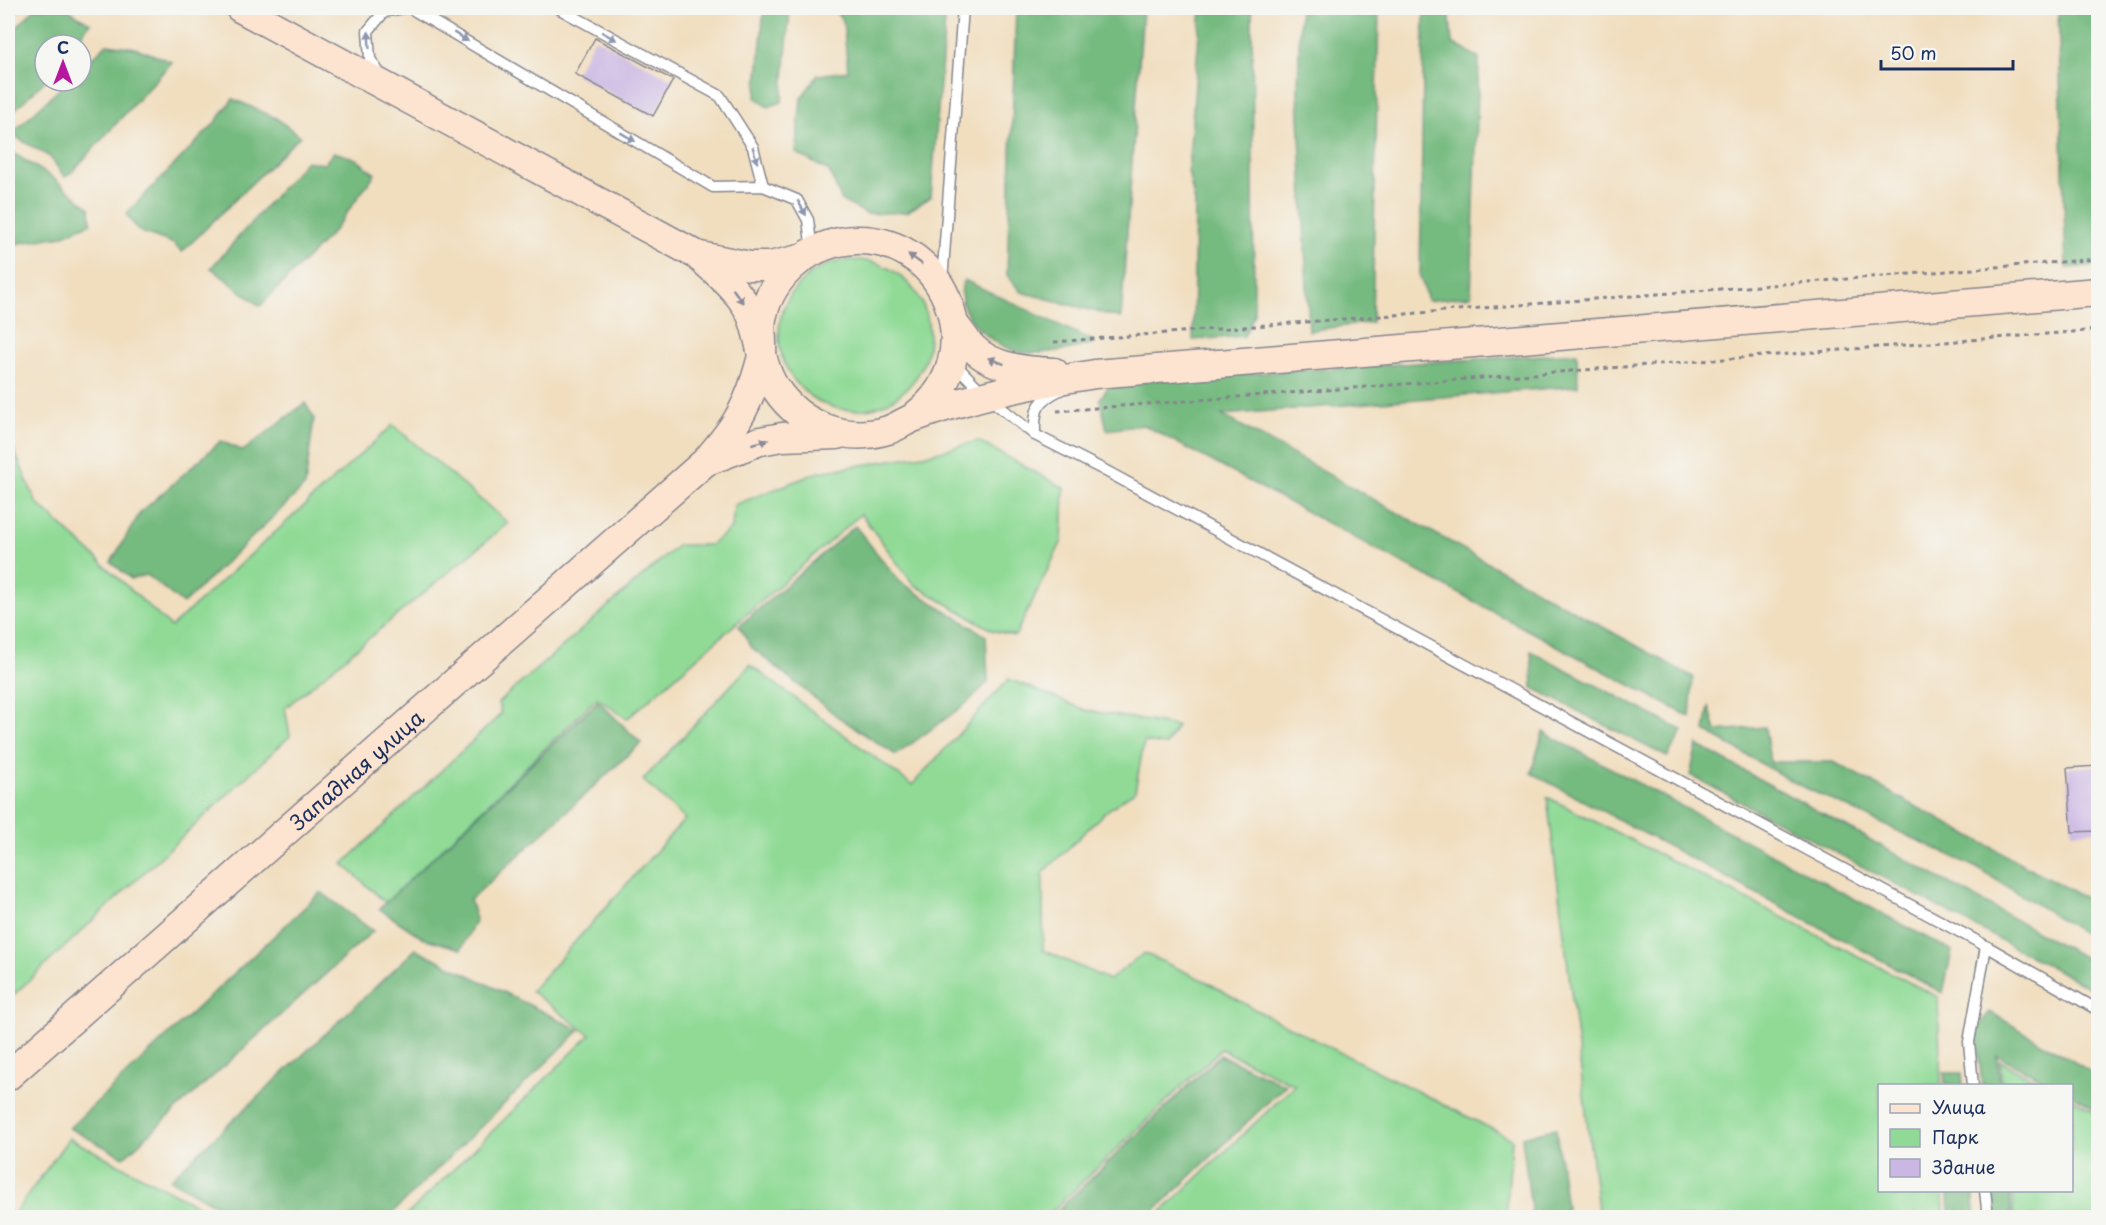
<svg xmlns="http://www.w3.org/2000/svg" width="2106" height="1225" font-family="'Playpen Sans',sans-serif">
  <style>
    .green { fill: #90da96; stroke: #56847a; stroke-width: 1.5 }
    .forest { fill: #74ba7f; stroke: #48746e; stroke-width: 1.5 }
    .building { fill: #cbb7e3 }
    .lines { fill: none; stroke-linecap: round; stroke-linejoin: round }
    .lane-casing { stroke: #86868e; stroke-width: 13 }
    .secondary-casing { stroke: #86868e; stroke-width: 31 }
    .path { stroke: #86868e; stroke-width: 3; stroke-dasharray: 4.5 4.5; stroke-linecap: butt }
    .lane { stroke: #fff; stroke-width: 10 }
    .secondary { stroke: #fde4d1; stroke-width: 28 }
    .oneway { fill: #8d97ae }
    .oneway2 { fill: #8c8a98 }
    .labels { text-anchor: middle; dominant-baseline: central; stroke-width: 6; stroke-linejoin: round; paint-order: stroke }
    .street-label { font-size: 21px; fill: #1b2f5e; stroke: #f6f6f2 }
  </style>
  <rect width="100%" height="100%" fill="#f6f6f2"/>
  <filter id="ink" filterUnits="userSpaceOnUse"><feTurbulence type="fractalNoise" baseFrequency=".0167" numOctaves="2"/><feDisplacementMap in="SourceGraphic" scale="12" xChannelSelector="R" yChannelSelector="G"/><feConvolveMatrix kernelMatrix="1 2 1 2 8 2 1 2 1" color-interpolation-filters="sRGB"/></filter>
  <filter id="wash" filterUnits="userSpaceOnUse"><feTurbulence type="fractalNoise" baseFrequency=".008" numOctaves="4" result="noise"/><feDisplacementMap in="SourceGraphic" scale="24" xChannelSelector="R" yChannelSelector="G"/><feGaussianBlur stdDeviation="1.35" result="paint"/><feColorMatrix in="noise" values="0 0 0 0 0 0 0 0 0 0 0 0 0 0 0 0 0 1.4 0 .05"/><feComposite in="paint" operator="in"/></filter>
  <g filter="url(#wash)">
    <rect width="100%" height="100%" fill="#f1debf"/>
    <g class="green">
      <circle cx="854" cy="335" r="75"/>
      <polygon points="393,425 508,523 285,708 290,736 8,1000 8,436 36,502 171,627"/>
      <polygon points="978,441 1064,488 1062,541 1015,636 992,630 913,584 861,514 627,719 597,698 386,903 343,864 501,714 498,703 678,545 710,545 732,528 734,505 819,472 929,454"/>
      <polygon points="750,665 912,785 1009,679 1085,710 1177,726 1166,745 1144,742 1135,791 1104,813 1043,873 1043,950 1109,980 1144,953 1207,982 1252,1008 1512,1139 1506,1217 1156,1217 1295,1085 1221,1049 1046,1217 405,1217 590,1035 531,991 685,819 643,780"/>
      <polygon points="1547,797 1938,997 1941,1085 1880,1086 1880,1190 1943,1191 1944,1217 1599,1217"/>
      <polygon points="2000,1061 2045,1085 2002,1085"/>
      <polygon points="2072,1099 2098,1113 2098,1217 2014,1217 2012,1191 2072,1190"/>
      <polygon points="69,1138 219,1217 12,1217"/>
    </g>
    <g class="forest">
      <polygon points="35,8 65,8 90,23 74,45 45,45 45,81 8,116 8,37"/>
      <polygon points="764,8 790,8 782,102 768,107 756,98"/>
      <polygon points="831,8 946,8 931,197 907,212 867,214 842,201 829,171 796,153 801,98 818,75 848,71 843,20"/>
      <polygon points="1016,8 1143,8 1121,318 1021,292 1007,275"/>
      <polygon points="1201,8 1252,8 1254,314 1244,336 1193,340 1195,203 1188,171"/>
      <polygon points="1300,8 1379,8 1372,322 1309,331 1298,91"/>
      <polygon points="1424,8 1449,8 1452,43 1479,58 1471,296 1428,301 1420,277"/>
      <polygon points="2058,8 2098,8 2098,266 2066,268"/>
      <polygon points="107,44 136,48 172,62 74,170 65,177 50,157 11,134 68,81 81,81 81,68"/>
      <polygon points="233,99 276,118 300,136 182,252 172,243 139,231 126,214 214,124"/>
      <polygon points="8,150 49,175 90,208 91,223 62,236 8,245"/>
      <polygon points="334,152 356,159 375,174 332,233 260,306 211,268 306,161 324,164"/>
      <path d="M964,280L1091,340L1093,343C1077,349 1035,356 1019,352C990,345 951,313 964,280Z"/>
      <polygon points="1577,353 1578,386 1222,415 1693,677 1690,717 1144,425 1107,430 1100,399 1112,382"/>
      <polygon points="305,403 314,418 305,486 183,604 147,575 131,579 111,562 140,513 221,441 243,451"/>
      <polygon points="855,526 900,582 986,636 988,682 967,703 896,755 838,717 751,647 739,626"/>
      <polygon points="1531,651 1683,731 1667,757 1533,688"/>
      <polygon points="598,701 641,743 470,900 476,919 461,949 423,938 379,909"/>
      <polygon points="1709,706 1716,731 1765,727 1770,762 1834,762 2098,905 2098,942 1977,868 1793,782 1705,731"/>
      <polygon points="1543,732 1952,951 1943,993 1531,773"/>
      <polygon points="1697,745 2098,965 2098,992 1690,775"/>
      <polygon points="321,892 373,931 124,1157 69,1128"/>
      <polygon points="416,949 580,1030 388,1217 236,1217 170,1179"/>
      <polygon points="1990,1012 2098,1076 2098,1110 2072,1095 2072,1086 2053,1085 1997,1055 2000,1085 1982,1085 1976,1028"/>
      <polygon points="1220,1055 1286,1085 1148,1217 1051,1217"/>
      <polygon points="1944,1073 1962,1073 1963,1085 1945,1085"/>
      <polygon points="1556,1128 1567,1217 1532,1217 1522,1137"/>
      <polygon points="1948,1191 1973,1191 1976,1217 1949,1217"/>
      <polygon points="1993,1191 2009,1191 2012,1217 1996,1217"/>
    </g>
    <g id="blocks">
      <g class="building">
        <polygon points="595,38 673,80 653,116 575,74"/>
        <polygon points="2098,766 2098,831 2072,832 2067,768"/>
      </g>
    </g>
  </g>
  <g filter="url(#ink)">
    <use href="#blocks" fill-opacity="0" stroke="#86868e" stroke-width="1.5"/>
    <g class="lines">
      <defs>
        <g id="lane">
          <polyline points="410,8 713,187 763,186 797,200 808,220 812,250"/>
          <polyline points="558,8 720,96 753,147 763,186"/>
          <polyline points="380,74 370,59 368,31 384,12 404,8"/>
          <polyline points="942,281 963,8"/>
          <polyline points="954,363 985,395 1035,435 1104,470 1986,946 1969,1042 1973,1086"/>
          <path d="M1035,435C1034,408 1037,401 1062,389"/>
          <polyline points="1986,946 2098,1010"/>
          <polyline points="1985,1190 1988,1218"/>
        </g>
        <g id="secondary">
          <path d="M240,8L697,255C716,272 745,295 753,320C761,343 762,369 776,389C801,426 846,443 888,430C897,427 905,421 913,418C932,411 950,405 969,400C1011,388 1053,381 1095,374L2098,292"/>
          <polyline points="700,256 750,266 770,266 800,259"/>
          <path d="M955,325C961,332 966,341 973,348C993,368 1027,371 1054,372"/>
          <polyline points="710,460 760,441 782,437 837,435"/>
          <path id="s1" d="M8,1076L705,462C730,433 745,414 756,377C758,370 761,362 762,355C763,342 760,331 762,318C772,274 812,241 857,240C950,239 990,358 917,414"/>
        </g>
      </defs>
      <use href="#lane" class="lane-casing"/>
      <use href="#secondary" class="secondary-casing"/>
      <g class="path">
        <polyline points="1054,342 2098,259"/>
        <polyline points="1057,411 2098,330"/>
      </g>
      <use href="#lane" class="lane"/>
      <use href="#secondary" class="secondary"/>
    </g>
    <defs><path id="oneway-solid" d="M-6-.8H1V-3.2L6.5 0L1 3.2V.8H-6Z" transform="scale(1.5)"/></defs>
    <g class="oneway">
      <use href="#oneway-solid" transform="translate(609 36) rotate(29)"/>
      <use href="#oneway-solid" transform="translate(461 37) rotate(31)"/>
      <use href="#oneway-solid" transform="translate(369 40) rotate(-93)"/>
      <use href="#oneway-solid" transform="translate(628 137) rotate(31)"/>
      <use href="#oneway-solid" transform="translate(755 155) rotate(74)"/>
      <use href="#oneway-solid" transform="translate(802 208) rotate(60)"/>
    </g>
    <g class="oneway2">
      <use href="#oneway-solid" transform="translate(915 259) rotate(-144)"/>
      <use href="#oneway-solid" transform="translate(738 296) rotate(54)"/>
      <use href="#oneway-solid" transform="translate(996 361) rotate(-159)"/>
      <use href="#oneway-solid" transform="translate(760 442) rotate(-14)"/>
    </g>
  </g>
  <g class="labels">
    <g class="street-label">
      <text stroke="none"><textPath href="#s1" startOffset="464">Западная улица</textPath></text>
    </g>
  </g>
  <rect width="2106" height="1225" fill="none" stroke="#f6f6f2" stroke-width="30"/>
  <rect x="1878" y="1084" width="195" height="108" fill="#f6f6f2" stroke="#9ea6b7" stroke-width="1.5"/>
  <rect x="1890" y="1104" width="30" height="9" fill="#fde4d1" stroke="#9ea6b7" stroke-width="1.5"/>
  <text x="1932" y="1114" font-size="18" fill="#1b2f5e">Улица</text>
  <rect x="1890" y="1129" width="30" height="18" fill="#90da96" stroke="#9ea6b7" stroke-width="1.5"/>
  <text x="1932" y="1144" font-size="18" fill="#1b2f5e">Парк</text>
  <rect x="1890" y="1159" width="30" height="18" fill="#cbb7e3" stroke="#9ea6b7" stroke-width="1.5"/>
  <text x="1932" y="1174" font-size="18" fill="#1b2f5e">Здание</text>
  <g transform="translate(63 63)"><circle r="28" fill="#f6f6f2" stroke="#9ea6b7" stroke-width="1.5"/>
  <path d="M0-4.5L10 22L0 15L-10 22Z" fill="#b5179e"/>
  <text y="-9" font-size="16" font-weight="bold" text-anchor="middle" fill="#1b2f5e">С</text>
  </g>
  <path d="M1881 60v9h132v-9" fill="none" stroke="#1b2f5e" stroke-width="3"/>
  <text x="1890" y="60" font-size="18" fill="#1b2f5e" stroke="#f6f6f2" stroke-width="4.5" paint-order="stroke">50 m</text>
</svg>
